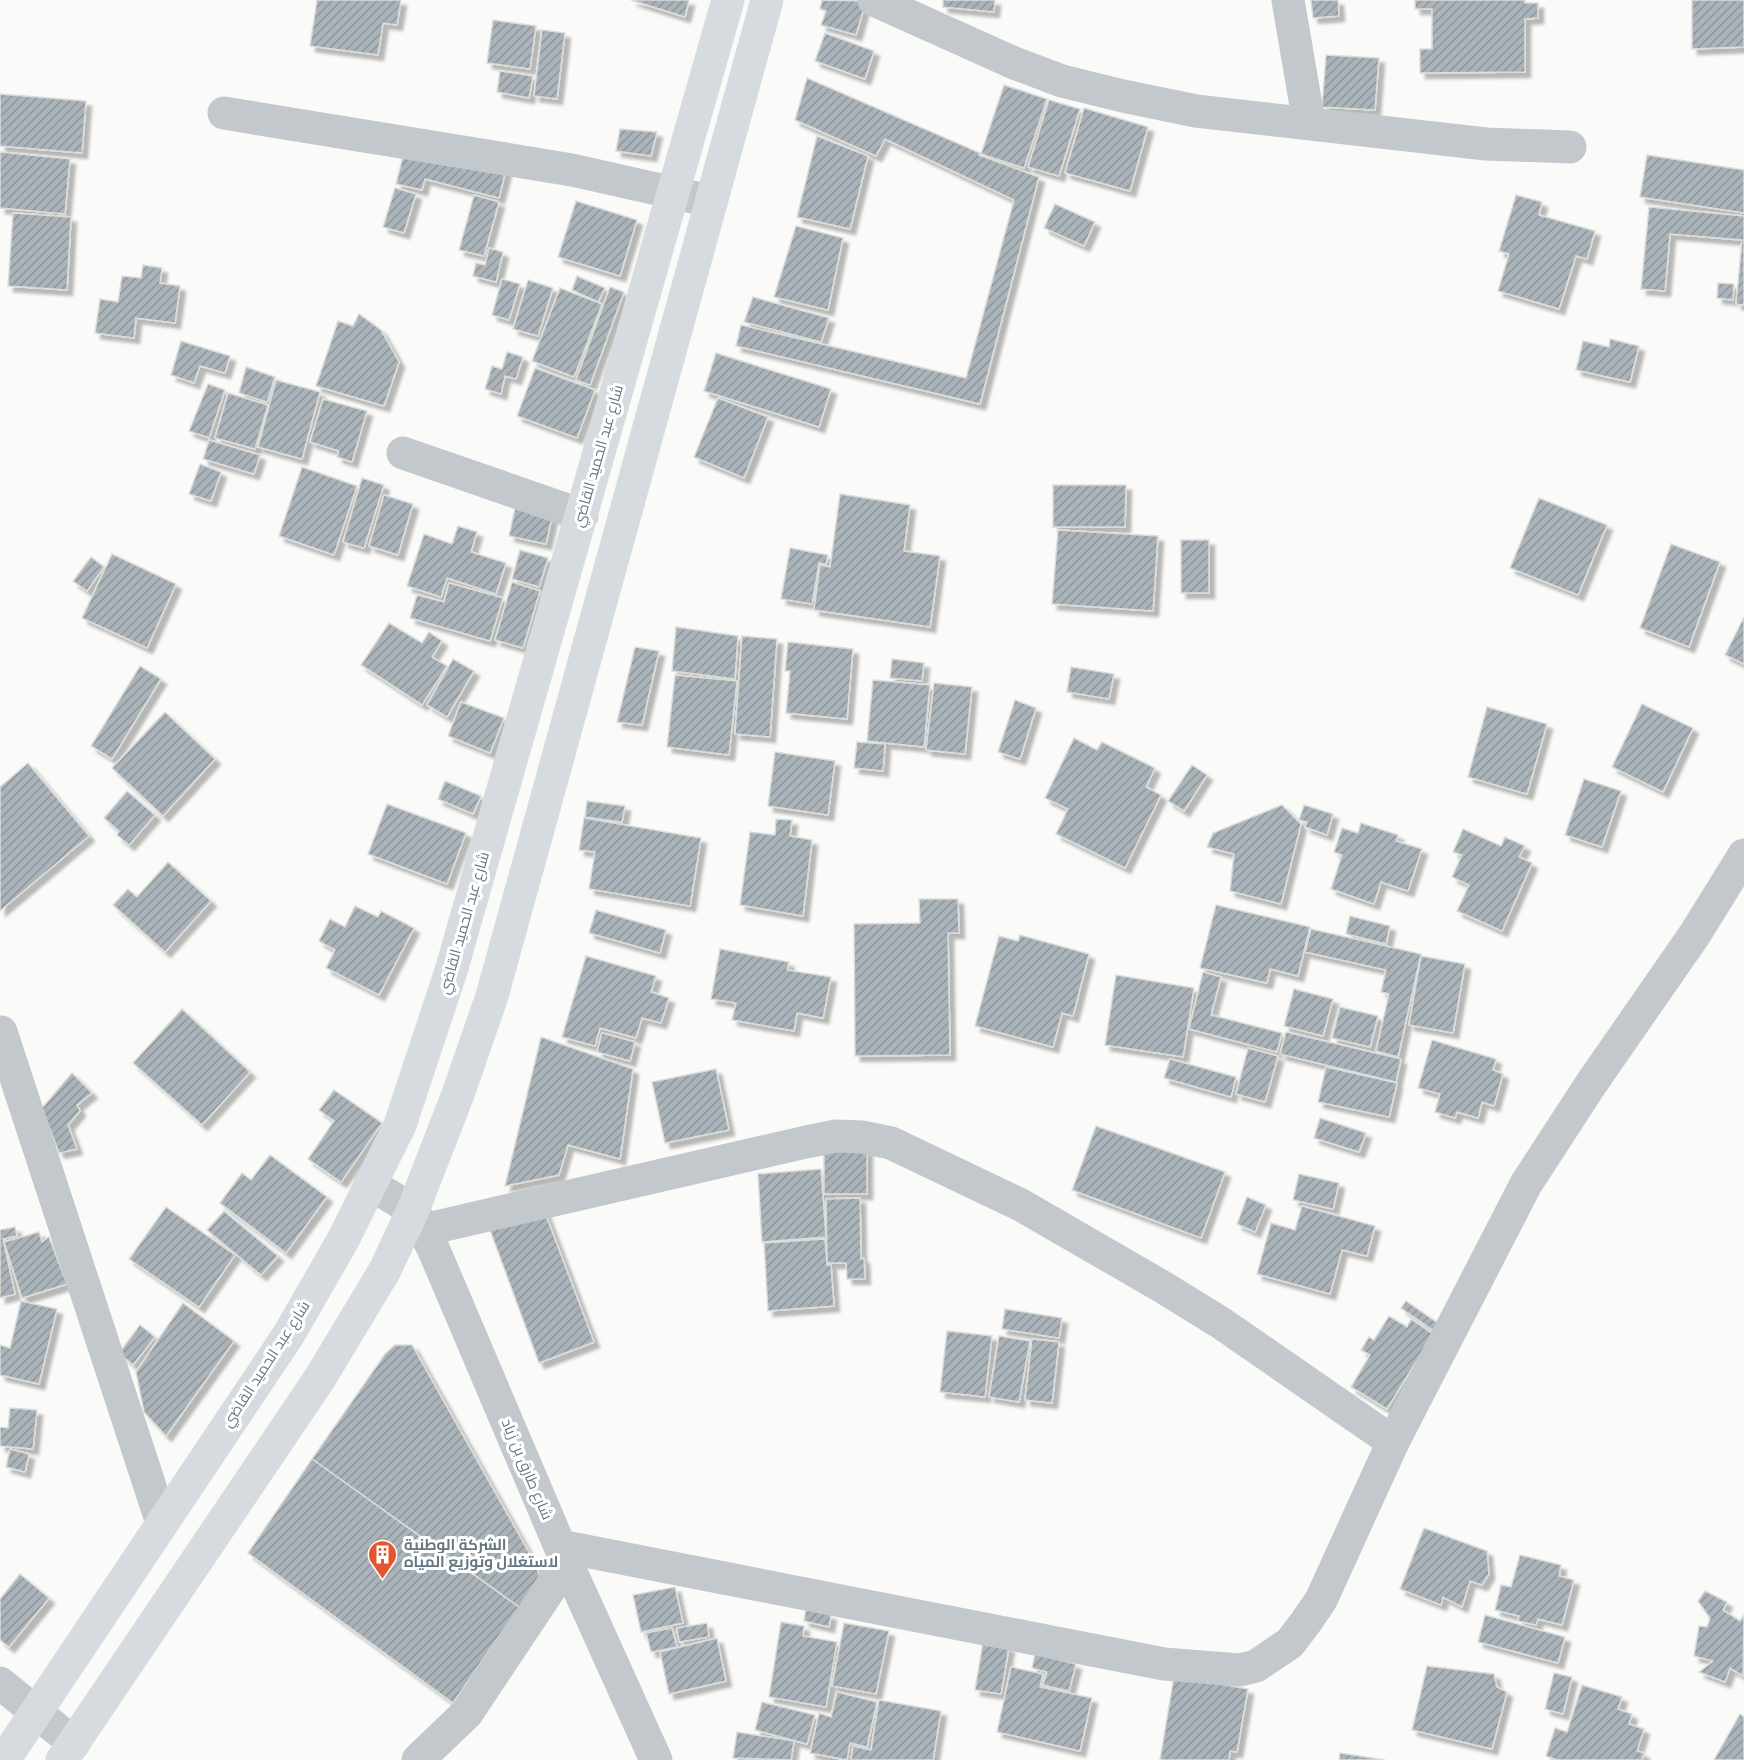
<svg xmlns="http://www.w3.org/2000/svg" width="1744" height="1760" font-family="Figtree,Cairo,sans-serif">
  <style>
    .building { fill: url(#building-hatch); stroke: #dcdcda; stroke-width: 1.5; filter: url(#shadow) }
    .lines { fill: none; stroke-linecap: round; stroke-linejoin: round }
    .minor { stroke: #c3c8cc; stroke-width: 33 }
    .secondary { stroke: #d6dbdf; stroke-width: 33 }
    .labels { text-anchor: middle; dominant-baseline: central; stroke-width: 6; stroke-linejoin: round; paint-order: stroke }
    .street-label { font-size: 15px; fill: #657683; stroke: #fff }
    .poi-label { font-size: 15px; font-weight: bold; fill: #657683; stroke: #fff; text-anchor: start }
  </style>
  <defs>
    <pattern id="building-hatch" width="6" height="6" patternUnits="userSpaceOnUse" patternTransform="scale(1.5)"><rect width="6" height="6" fill="#aab3b9"/><path d="M-1 1l2-2M0 6l6-6M5 7l2-2" fill="none" stroke="#8e969c"/></pattern>
    <filter id="shadow"><feDropShadow dx="5.5" dy="5.5" stdDeviation="1.5" flood-color="#0004"/></filter>
  </defs>
  <rect width="100%" height="100%" fill="#fafaf8"/>
  <g class="building">
    <polygon points="317,0 401,0 397,25 383,23 378,55 310,46"/>
    <polygon points="631,0 689,0 685,17"/>
    <polygon points="822,0 866,1 856,35 821,25 826,11 820,9"/>
    <polygon points="943,0 995,0 994,12 943,7"/>
    <polygon points="1311,0 1338,0 1339,16 1313,18"/>
    <polygon points="1415,0 1525,0 1525,3 1538,3 1538,18 1525,19 1525,72 1420,73 1420,49 1432,49 1432,9 1415,9"/>
    <polygon points="1692,0 1744,0 1744,47 1692,49"/>
    <polygon points="493,20 536,26 530,69 487,63"/>
    <polygon points="542,30 565,33 557,99 534,96"/>
    <polygon points="825,33 874,51 865,79 815,61"/>
    <polygon points="1326,55 1379,58 1375,110 1322,107"/>
    <polygon points="500,71 533,76 529,98 497,92"/>
    <polygon points="807,78 980,153 979,155 1039,177 980,404 736,346 741,325 966,378 1014,200 885,139 876,156 795,120"/>
    <polygon points="1004,85 1047,99 1024,168 981,154"/>
    <polygon points="0,94 86,101 82,153 0,146"/>
    <polygon points="1049,100 1080,109 1059,176 1028,167"/>
    <polygon points="1084,108 1148,127 1130,191 1065,173"/>
    <polygon points="620,129 657,132 651,156 616,151"/>
    <polygon points="817,136 868,156 850,229 797,217"/>
    <polygon points="406,144 506,170 499,198 425,179 422,190 396,184"/>
    <polygon points="0,152 70,159 65,214 0,208"/>
    <polygon points="1647,155 1744,170 1744,213 1640,197"/>
    <polygon points="395,188 416,194 404,233 383,227"/>
    <polygon points="474,195 499,202 484,256 459,250"/>
    <polygon points="1516,195 1542,202 1539,215 1595,231 1587,259 1576,256 1559,309 1498,291 1509,254 1499,251"/>
    <polygon points="576,201 637,220 620,276 558,257"/>
    <polygon points="1055,204 1095,222 1084,246 1044,228"/>
    <polygon points="1649,207 1744,216 1744,305 1736,304 1742,240 1670,234 1665,291 1641,289"/>
    <polygon points="13,213 71,217 67,290 8,286"/>
    <polygon points="796,226 843,238 828,310 774,297"/>
    <polygon points="489,248 503,252 496,282 473,276 476,263 485,265"/>
    <polygon points="143,265 162,268 160,283 180,286 175,323 136,318 134,338 95,333 100,299 118,302 122,276 141,278"/>
    <polygon points="577,276 605,288 598,302 572,290"/>
    <polygon points="502,279 520,284 509,320 492,315"/>
    <polygon points="528,280 553,288 538,336 513,329"/>
    <polygon points="1718,283 1734,284 1733,300 1717,298"/>
    <polygon points="610,287 624,292 590,385 576,380"/>
    <polygon points="560,288 602,304 574,377 532,361"/>
    <polygon points="753,297 829,318 821,342 744,322"/>
    <polygon points="359,314 381,330 399,362 384,406 316,386 338,321 353,326"/>
    <polygon points="1610,339 1639,346 1630,382 1576,370 1583,341 1609,347"/>
    <polygon points="181,341 230,356 225,373 200,366 194,383 171,375"/>
    <polygon points="507,352 523,357 516,379 505,376 501,394 485,389 492,366 502,369"/>
    <polygon points="716,353 831,389 819,427 704,391"/>
    <polygon points="246,367 275,377 267,402 239,393"/>
    <polygon points="535,368 595,390 577,438 517,416"/>
    <polygon points="276,380 320,392 302,459 258,447"/>
    <polygon points="208,384 225,390 209,438 189,431"/>
    <polygon points="228,393 268,405 255,449 215,438"/>
    <polygon points="718,398 768,417 744,478 694,457"/>
    <polygon points="323,399 367,411 352,462 337,457 339,451 310,442"/>
    <polygon points="209,440 260,455 254,474 203,459"/>
    <polygon points="200,464 221,472 211,501 189,494"/>
    <polygon points="302,467 357,486 334,555 279,536"/>
    <polygon points="362,478 384,485 364,548 343,542"/>
    <polygon points="1053,485 1126,485 1125,527 1053,527"/>
    <polygon points="840,494 910,505 904,551 940,556 930,627 814,610 820,565 830,567"/>
    <polygon points="384,495 413,504 398,555 369,546"/>
    <polygon points="1539,498 1607,525 1578,595 1510,568"/>
    <polygon points="517,499 554,508 546,544 509,536"/>
    <polygon points="458,526 477,532 471,552 506,563 496,594 447,578 441,597 407,586 424,534 452,544"/>
    <polygon points="1058,530 1158,536 1153,611 1052,604"/>
    <rect x="1181" y="540" width="28" height="53"/>
    <polygon points="1671,544 1720,562 1689,647 1640,628"/>
    <polygon points="790,548 828,555 826,564 819,563 812,604 781,599"/>
    <polygon points="520,550 548,558 539,587 512,579"/>
    <polygon points="112,554 176,584 147,648 82,618"/>
    <polygon points="91,557 104,567 87,591 73,581"/>
    <polygon points="512,582 540,591 523,648 495,640"/>
    <polygon points="449,583 503,598 490,641 410,618 417,595 444,602"/>
    <polygon points="1744,617 1744,664 1725,655"/>
    <polygon points="389,623 422,643 429,632 442,641 432,657 447,666 422,705 361,665"/>
    <polygon points="676,627 738,636 735,679 672,671"/>
    <polygon points="742,636 777,639 770,737 735,734"/>
    <polygon points="788,642 853,649 847,719 786,713 790,671 785,671"/>
    <polygon points="635,647 659,651 642,725 617,722"/>
    <polygon points="453,659 474,671 447,717 427,705"/>
    <polygon points="892,659 924,663 922,681 890,678"/>
    <polygon points="140,666 161,679 112,759 91,746"/>
    <polygon points="1071,667 1114,674 1109,699 1067,692"/>
    <polygon points="675,675 737,681 729,755 667,747"/>
    <polygon points="873,680 930,685 924,747 867,741"/>
    <polygon points="934,683 972,687 965,754 926,750"/>
    <polygon points="1015,700 1036,708 1020,759 998,752"/>
    <polygon points="461,702 504,718 490,753 448,736"/>
    <polygon points="1642,704 1693,728 1663,792 1612,767"/>
    <polygon points="1487,707 1547,724 1527,794 1468,777"/>
    <polygon points="165,712 215,759 163,816 112,768"/>
    <polygon points="1074,738 1097,750 1102,742 1155,768 1146,787 1161,795 1125,868 1056,834 1068,809 1045,798"/>
    <polygon points="857,742 885,744 883,771 854,768"/>
    <polygon points="775,752 835,761 828,815 768,806"/>
    <polygon points="28,763 89,836 0,911 0,787"/>
    <polygon points="1192,765 1207,775 1184,811 1168,801"/>
    <polygon points="1584,779 1621,791 1602,847 1565,835"/>
    <polygon points="445,781 481,796 473,814 438,799"/>
    <polygon points="127,791 155,815 129,845 117,835 119,831 104,818"/>
    <polygon points="587,801 625,806 622,822 585,817"/>
    <polygon points="387,804 466,833 447,884 368,854"/>
    <polygon points="1282,805 1301,824 1281,904 1230,891 1234,854 1207,847 1213,833"/>
    <polygon points="1304,805 1333,814 1327,835 1305,827 1307,822 1299,820"/>
    <polygon points="584,818 701,838 690,906 589,889 595,852 579,850"/>
    <polygon points="776,819 792,820 790,836 812,840 803,916 740,905 750,832 775,835"/>
    <polygon points="1361,823 1398,835 1396,841 1422,849 1408,891 1381,882 1374,904 1331,889 1342,855 1334,852 1342,828 1358,833"/>
    <polygon points="1463,829 1501,846 1505,837 1525,846 1519,857 1532,863 1502,931 1457,911 1469,885 1452,877 1462,855 1453,852"/>
    <polygon points="168,862 211,901 165,952 113,905 128,889 137,897"/>
    <polygon points="919,899 958,899 959,933 948,933 950,1055 855,1056 854,924 920,923"/>
    <polygon points="1216,905 1310,927 1298,976 1270,969 1267,983 1200,968"/>
    <polygon points="355,906 378,917 381,911 414,928 379,995 326,968 335,950 319,941 330,919 345,927"/>
    <polygon points="596,910 666,930 660,953 589,933"/>
    <polygon points="1350,916 1390,926 1386,944 1346,934"/>
    <polygon points="1311,929 1421,954 1398,1057 1376,1051 1389,994 1381,992 1386,970 1305,952"/>
    <polygon points="1020,935 1089,954 1073,1016 1062,1013 1053,1047 975,1026 999,936 1018,941"/>
    <polygon points="720,949 789,962 787,970 831,977 823,1018 797,1013 794,1031 732,1020 736,1003 711,999"/>
    <polygon points="586,956 656,976 651,992 669,998 661,1023 642,1018 636,1038 600,1028 595,1046 562,1037"/>
    <polygon points="1421,956 1465,964 1453,1033 1409,1025"/>
    <polygon points="1203,972 1221,977 1211,1015 1282,1033 1277,1052 1189,1029"/>
    <polygon points="1116,975 1194,988 1183,1057 1105,1045"/>
    <polygon points="1294,989 1333,999 1323,1036 1284,1026"/>
    <polygon points="1340,1007 1378,1016 1370,1047 1332,1038"/>
    <polygon points="182,1009 250,1072 202,1125 133,1063"/>
    <polygon points="1286,1032 1401,1059 1396,1082 1280,1054"/>
    <polygon points="602,1033 635,1042 630,1061 597,1052"/>
    <polygon points="541,1037 633,1069 620,1159 568,1145 559,1175 505,1186"/>
    <polygon points="1432,1040 1496,1059 1493,1070 1503,1074 1494,1106 1482,1102 1478,1118 1457,1112 1455,1118 1435,1112 1440,1094 1418,1088"/>
    <polygon points="1248,1048 1278,1056 1265,1102 1236,1094"/>
    <polygon points="1170,1059 1236,1077 1231,1097 1164,1078"/>
    <polygon points="1326,1067 1397,1083 1389,1117 1318,1102"/>
    <polygon points="716,1069 729,1130 665,1143 652,1082"/>
    <polygon points="72,1073 92,1093 77,1105 80,1111 68,1125 77,1149 59,1153 42,1108"/>
    <polygon points="334,1090 382,1123 341,1182 308,1159 334,1121 319,1110"/>
    <polygon points="1320,1118 1366,1133 1359,1152 1314,1138"/>
    <polygon points="1096,1126 1225,1172 1201,1238 1072,1190"/>
    <rect x="824" y="1150" width="43" height="44"/>
    <polygon points="270,1155 327,1197 286,1253 220,1203 242,1173 251,1180"/>
    <polygon points="821,1169 826,1237 762,1242 758,1174"/>
    <polygon points="1299,1174 1339,1183 1333,1209 1293,1200"/>
    <polygon points="1247,1197 1266,1205 1255,1232 1237,1224"/>
    <polygon points="860,1198 861,1259 864,1258 865,1279 847,1279 846,1263 827,1263 826,1199"/>
    <polygon points="1302,1206 1375,1226 1367,1256 1342,1250 1330,1294 1257,1274 1271,1223 1295,1230"/>
    <polygon points="166,1207 235,1255 199,1307 129,1259"/>
    <polygon points="544,1210 594,1342 539,1363 490,1230"/>
    <polygon points="224,1211 278,1256 261,1275 207,1230"/>
    <polygon points="15,1227 17,1236 3,1239 15,1294 0,1298 0,1230"/>
    <polygon points="39,1232 42,1242 49,1237 67,1284 22,1298 4,1242"/>
    <polygon points="825,1239 827,1265 831,1265 834,1306 768,1311 764,1243"/>
    <polygon points="21,1301 57,1309 39,1384 0,1375 0,1345 10,1348"/>
    <polygon points="1406,1301 1439,1324 1434,1331 1401,1308"/>
    <polygon points="183,1303 234,1341 166,1436 144,1412 136,1372"/>
    <polygon points="1005,1309 1062,1318 1059,1338 1002,1329"/>
    <polygon points="1389,1316 1407,1327 1411,1319 1433,1334 1387,1409 1351,1387 1370,1355 1361,1350 1369,1337 1374,1340"/>
    <polygon points="140,1325 155,1337 133,1365 119,1353"/>
    <polygon points="947,1331 992,1336 985,1397 940,1392"/>
    <polygon points="999,1336 1030,1341 1019,1402 989,1397"/>
    <polygon points="1032,1339 1059,1342 1052,1403 1025,1400"/>
    <polygon points="395,1345 412,1345 536,1565 540,1577 519,1607 312,1459 385,1354"/>
    <polygon points="10,1408 37,1410 33,1449 0,1446 0,1427 8,1428"/>
    <polygon points="10,1449 29,1454 25,1472 6,1467"/>
    <polygon points="312,1459 519,1607 453,1703 248,1553"/>
    <polygon points="1424,1528 1487,1551 1489,1574 1482,1585 1470,1581 1462,1607 1443,1597 1441,1605 1400,1589"/>
    <polygon points="1520,1555 1561,1565 1559,1576 1574,1580 1562,1625 1538,1619 1536,1625 1518,1621 1519,1616 1495,1610 1501,1585 1511,1587"/>
    <polygon points="20,1574 49,1598 9,1647 0,1640 0,1599"/>
    <polygon points="675,1587 683,1623 641,1632 633,1595"/>
    <polygon points="1705,1591 1727,1602 1723,1610 1740,1621 1744,1615 1743,1676 1730,1668 1725,1682 1699,1672 1713,1661 1694,1656 1699,1626 1707,1627 1710,1618 1698,1601"/>
    <polygon points="806,1609 831,1615 829,1627 804,1621"/>
    <polygon points="1485,1615 1565,1637 1558,1663 1478,1642"/>
    <polygon points="781,1622 804,1626 803,1636 837,1642 826,1707 769,1697"/>
    <polygon points="707,1623 709,1637 679,1642 677,1628"/>
    <polygon points="844,1623 889,1631 876,1694 832,1686"/>
    <polygon points="672,1628 677,1647 651,1652 646,1633"/>
    <polygon points="717,1638 726,1681 669,1694 660,1652"/>
    <polygon points="983,1642 1009,1647 1001,1694 975,1690"/>
    <polygon points="1035,1654 1076,1664 1069,1691 1043,1685 1047,1672 1032,1668"/>
    <polygon points="1427,1666 1494,1674 1497,1687 1507,1692 1492,1749 1412,1730"/>
    <polygon points="1011,1667 1043,1674 1040,1687 1092,1698 1080,1751 997,1732"/>
    <polygon points="1554,1673 1572,1677 1563,1714 1545,1709"/>
    <polygon points="1174,1676 1248,1689 1237,1752 1230,1751 1229,1760 1160,1760"/>
    <polygon points="1582,1685 1622,1697 1618,1709 1632,1714 1629,1724 1644,1729 1637,1751 1644,1753 1642,1760 1557,1760 1546,1756 1555,1728 1567,1732"/>
    <polygon points="837,1692 877,1702 867,1747 850,1743 847,1760 810,1753 819,1713 831,1717"/>
    <polygon points="879,1700 941,1711 933,1760 851,1760 853,1746 871,1750"/>
    <polygon points="762,1702 815,1715 807,1744 755,1730"/>
    <polygon points="1740,1714 1744,1717 1744,1760 1714,1760"/>
    <polygon points="737,1732 794,1741 791,1760 733,1758"/>
    <polygon points="1340,1753 1385,1760 1339,1760"/>
  </g>
  <g class="lines">
    <g class="minor">
      <polyline points="874,0 1014,63 1062,81 1123,96 1196,111 1486,144 1570,147"/>
      <polyline points="1288,0 1309,123"/>
      <polyline points="224,113 572,170 710,201"/>
      <polyline points="403,453 582,515"/>
      <polyline points="1,1032 162,1523"/>
      <polyline points="370,1184 413,1210 433,1248 567,1563 656,1760"/>
      <polyline points="423,1230 806,1142 836,1136 862,1137 891,1143 1021,1205 1161,1286 1221,1323 1393,1442"/>
      <polyline points="560,1546 1164,1664 1240,1670 1256,1666 1290,1643 1306,1622 1321,1600 1393,1442 1526,1184 1591,1084 1695,934 1744,855"/>
      <polyline points="0,1683 74,1743"/>
      <polyline points="418,1760 467,1713 567,1563"/>
    </g>
    <g class="secondary">
      <polyline points="4,1760 289,1334 343,1240 400,1125 451,971 728,0"/>
      <polyline points="62,1760 320,1378 385,1270 413,1210 458,1094 492,996 767,0"/>
    </g>
  </g>
  <defs>
    <symbol id="building-pin" viewBox="-11 -11 22 30"><path d="M0 17L-7.5 6A9.5 9.5 0 1 1 7.5 6Z" fill="#e4572e" stroke="#fff"/><path d="M-4-6H4V6H1V3H-1V6H-4ZM-2.5-4.3h1.7v1.8h-1.7ZM.8-4.3h1.7v1.8H.8ZM-2.5-1h1.7V.8h-1.7ZM.8-1h1.7V.8H.8Z" fill="#fff"/></symbol>
  </defs>
  <g fill-rule="evenodd">
    <use href="#building-pin" x="366" y="1538" width="33" height="45"/>
  </g>
  <g class="labels">
    <g class="street-label">
      <text transform="translate(598 456) rotate(-74)">شارع عبد الحميد القاضي</text>
      <text transform="translate(464 923) rotate(-74)">شارع عبد الحميد القاضي</text>
      <text transform="translate(266 1364) rotate(-57)">شارع عبد الحميد القاضي</text>
      <text transform="translate(527 1469) rotate(67)">شارع طارق بن زياد</text>
    </g>
    <g class="poi-label">
      <text x="404" y="1545">الشركة الوطنية<tspan x="404" dy="17">لاستغلال وتوزيع المياه</tspan></text>
    </g>
  </g>
</svg>
